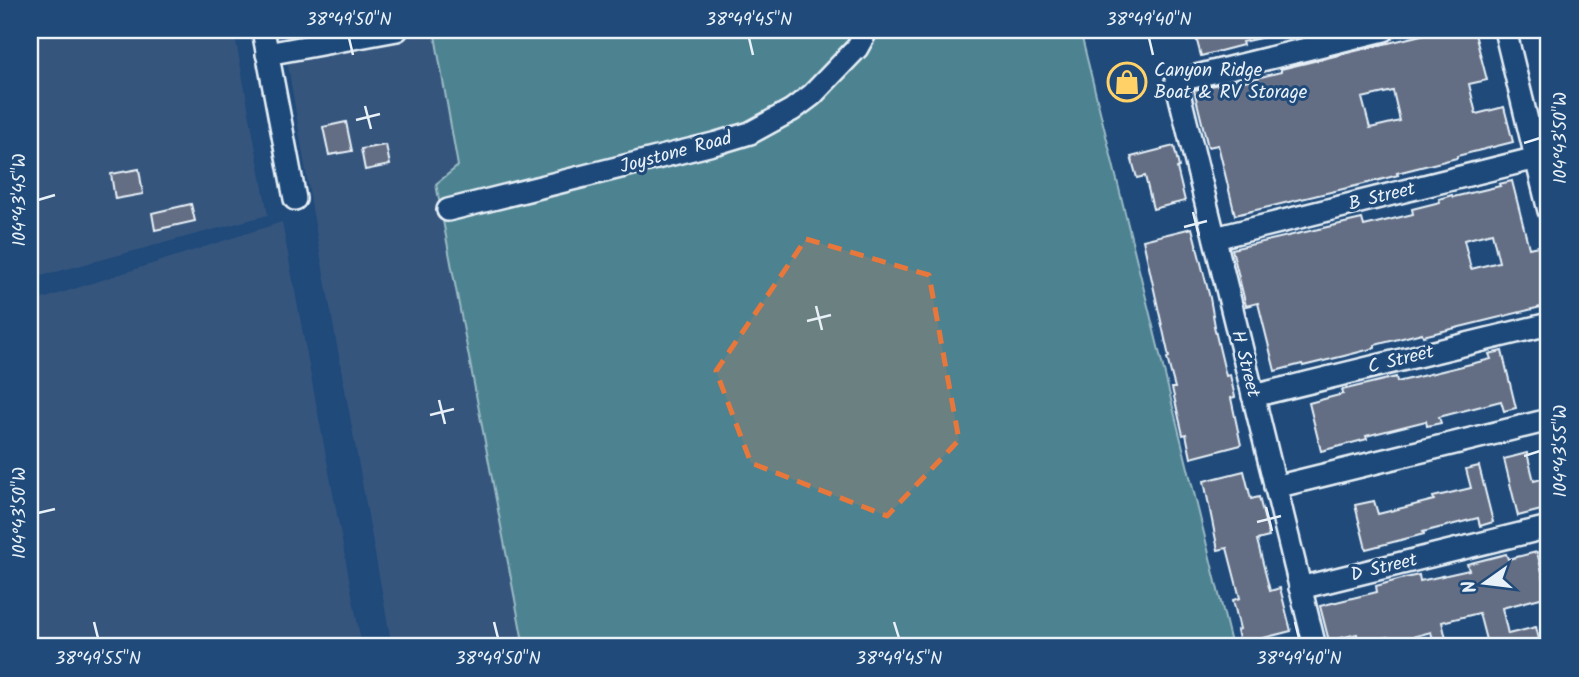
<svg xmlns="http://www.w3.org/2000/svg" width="1579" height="677" font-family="Kalam,sans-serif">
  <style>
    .built { fill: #34557d }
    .green { fill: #4e8391; stroke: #9bbac4; stroke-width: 2 }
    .building { fill: #646e84; stroke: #e8f1f8; stroke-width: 2; fill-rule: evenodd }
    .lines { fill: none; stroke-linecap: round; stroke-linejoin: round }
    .minor-casing { stroke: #e8f1f8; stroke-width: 26 }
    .minor { stroke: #1f4a7a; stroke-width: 21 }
    .marked { fill: #e8773b; fill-opacity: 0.2; stroke: #e8773b; stroke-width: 5; stroke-dasharray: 14 9; stroke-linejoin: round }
    .ticks { fill: none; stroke: #e8f1f8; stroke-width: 2.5 }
    .labels { text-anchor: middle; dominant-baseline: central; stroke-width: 6; stroke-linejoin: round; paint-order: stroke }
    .poi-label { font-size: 19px; fill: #e8f1f8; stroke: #1f4a7a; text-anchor: start }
    .street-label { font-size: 19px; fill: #e8f1f8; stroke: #1f4a7a }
    .neatline { fill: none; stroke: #e8f1f8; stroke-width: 2.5 }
    .ticks-label { font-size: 18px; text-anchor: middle; fill: #e8f1f8 }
  </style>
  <rect width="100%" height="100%" fill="#1f4a7a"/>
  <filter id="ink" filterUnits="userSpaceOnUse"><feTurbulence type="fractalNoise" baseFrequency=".0143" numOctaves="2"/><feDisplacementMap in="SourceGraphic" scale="14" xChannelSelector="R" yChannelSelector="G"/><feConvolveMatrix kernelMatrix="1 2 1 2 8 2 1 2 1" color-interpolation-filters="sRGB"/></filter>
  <g filter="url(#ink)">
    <g class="built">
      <polygon points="30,30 234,30 268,215 30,279"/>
      <polygon points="282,30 433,30 458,166 525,647 392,647 313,214"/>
      <polygon points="282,222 362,647 30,647 30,303"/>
    </g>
    <polygon class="green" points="434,30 1080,30 1232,647 524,647 436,184 458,166"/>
    <g class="building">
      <polygon points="1194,30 1273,30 1274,35 1242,42 1243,45 1201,56"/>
      <path d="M1442,30H1474L1487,80L1469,84L1476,114L1504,107L1513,142L1457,156V158L1397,173L1398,175L1368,183L1235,215L1218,145L1208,147L1194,90L1235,80L1236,83L1281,72V69L1310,62ZM1393,91L1400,121L1370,128L1362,98Z"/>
      <polygon points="346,122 352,151 329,155 323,127"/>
      <polygon points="386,145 390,165 365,170 361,149"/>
      <polygon points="1174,146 1179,167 1177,168 1185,201 1153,209 1145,176 1137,178 1131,157"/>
      <polygon points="139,169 143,194 115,199 111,174"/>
      <path d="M1512,181L1529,248L1538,246L1549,293V305L1423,336L1422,333L1375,345V348L1344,356L1303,366L1302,364L1275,371L1258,303L1246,306L1232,249L1362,219L1364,226L1413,214L1412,209L1440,202L1439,199L1452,195L1453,197L1500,186L1499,184ZM1492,233L1499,262L1471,269L1464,240Z"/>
      <polygon points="191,204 195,221 155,230 152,213"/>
      <polygon points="1192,228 1210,298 1215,326 1214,326 1226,376 1230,375 1235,397 1231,398 1241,445 1191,458 1186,434 1183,435 1172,388 1175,388 1167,358 1169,357 1143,240"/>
      <polygon points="1502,351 1516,408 1504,411 1501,401 1439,417 1441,423 1427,426 1426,421 1366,436 1367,439 1321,451 1309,403 1343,394 1342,390 1396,377 1397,382 1491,359 1489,354"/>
      <polygon points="1527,453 1534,481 1549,477 1549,508 1518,516 1504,459"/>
      <polygon points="1479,466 1493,522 1480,526 1478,518 1423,532 1424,534 1366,549 1355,505 1374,501 1378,514 1434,500 1433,497 1471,488 1466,469"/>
      <polygon points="1244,471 1251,499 1259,497 1269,537 1257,540 1270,591 1280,588 1291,631 1240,644 1237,630 1240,629 1233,600 1240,598 1227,548 1218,550 1204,481"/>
      <polygon points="1537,552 1548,596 1502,608 1508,634 1536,627 1541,647 1477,647 1476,642 1486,640 1479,613 1442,622 1448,647 1435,647 1431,632 1390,643 1388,637 1359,644 1357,634 1329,641 1320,606 1377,592 1376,586 1405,578 1419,575 1420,581 1469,570 1467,564 1506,554 1508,559"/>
    </g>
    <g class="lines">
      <defs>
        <g id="minor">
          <polyline points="263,30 295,199"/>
          <polyline points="1505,30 1549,211"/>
          <polyline points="267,54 397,30"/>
          <polyline points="448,210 717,143 750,133 792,110 812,95 857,48 867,30"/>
          <polyline points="1215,238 1549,155"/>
          <polyline points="1253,396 1549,324"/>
          <polyline points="1275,487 1549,420"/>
          <polyline points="1300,588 1549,527"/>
          <polyline points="1315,647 1176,81 1384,30"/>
        </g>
      </defs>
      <use href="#minor" class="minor-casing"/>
      <use href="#minor" class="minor"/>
    </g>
  </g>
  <path class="marked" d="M806,239L929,275L959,440L887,516L751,463L716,371Z"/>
  <path class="ticks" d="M349,38L353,55M749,38L753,55M1149,38L1153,55M365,106L371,129M356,120L380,114M1524,143L1540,138M38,200L55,195M1193,212L1199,236M1184,227L1207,221M816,306L822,330M807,321L831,315M439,400L445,424M430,415L454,409M1524,456L1540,451M1266,507L1272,531M38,513L55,509M1257,522L1281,516M94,622L98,638M494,622L498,638M894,622L899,638M1295,622L1299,638"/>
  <defs>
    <symbol id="shop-ring" viewBox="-11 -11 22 22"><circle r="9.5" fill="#1f4a7a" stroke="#ffd166" stroke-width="1.5"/><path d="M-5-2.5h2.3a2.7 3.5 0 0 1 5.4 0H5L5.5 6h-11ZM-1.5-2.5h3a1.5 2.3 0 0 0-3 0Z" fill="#ffd166"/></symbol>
  </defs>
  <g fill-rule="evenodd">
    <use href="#shop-ring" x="1105" y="60" width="44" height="44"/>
  </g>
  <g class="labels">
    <g class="poi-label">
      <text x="1154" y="71">Canyon Ridge<tspan x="1154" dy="22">Boat &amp; RV Storage</tspan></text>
    </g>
    <g class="street-label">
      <text transform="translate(676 153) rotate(-15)">Joystone Road</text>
      <text transform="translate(1382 197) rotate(-14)">B Street</text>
      <text transform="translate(1401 360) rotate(-14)">C Street</text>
      <text transform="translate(1245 364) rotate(76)">H Street</text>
      <text transform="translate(1384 568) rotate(-14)">D Street</text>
    </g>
  </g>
  <rect width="1579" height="677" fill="none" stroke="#1f4a7a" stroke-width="77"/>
  <g transform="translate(1485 583) rotate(256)" stroke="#1f4a7a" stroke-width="5" paint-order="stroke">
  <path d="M0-5L12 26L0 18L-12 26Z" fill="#e8f1f8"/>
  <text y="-10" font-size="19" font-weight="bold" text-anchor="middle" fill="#e8f1f8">N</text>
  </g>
  <rect x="38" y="38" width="1502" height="600" class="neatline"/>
  <g class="ticks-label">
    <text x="349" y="25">38°49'50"N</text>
    <text x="749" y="25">38°49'45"N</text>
    <text x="1149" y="25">38°49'40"N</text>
    <text transform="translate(1560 138) rotate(-90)" y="6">104°43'50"W</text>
    <text transform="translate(19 200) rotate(-90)" y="6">104°43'45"W</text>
    <text transform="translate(1560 451) rotate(-90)" y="6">104°43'55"W</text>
    <text transform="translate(19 513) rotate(-90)" y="6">104°43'50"W</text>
    <text x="98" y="664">38°49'55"N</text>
    <text x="498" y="664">38°49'50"N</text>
    <text x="899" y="664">38°49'45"N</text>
    <text x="1299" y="664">38°49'40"N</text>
  </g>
</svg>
